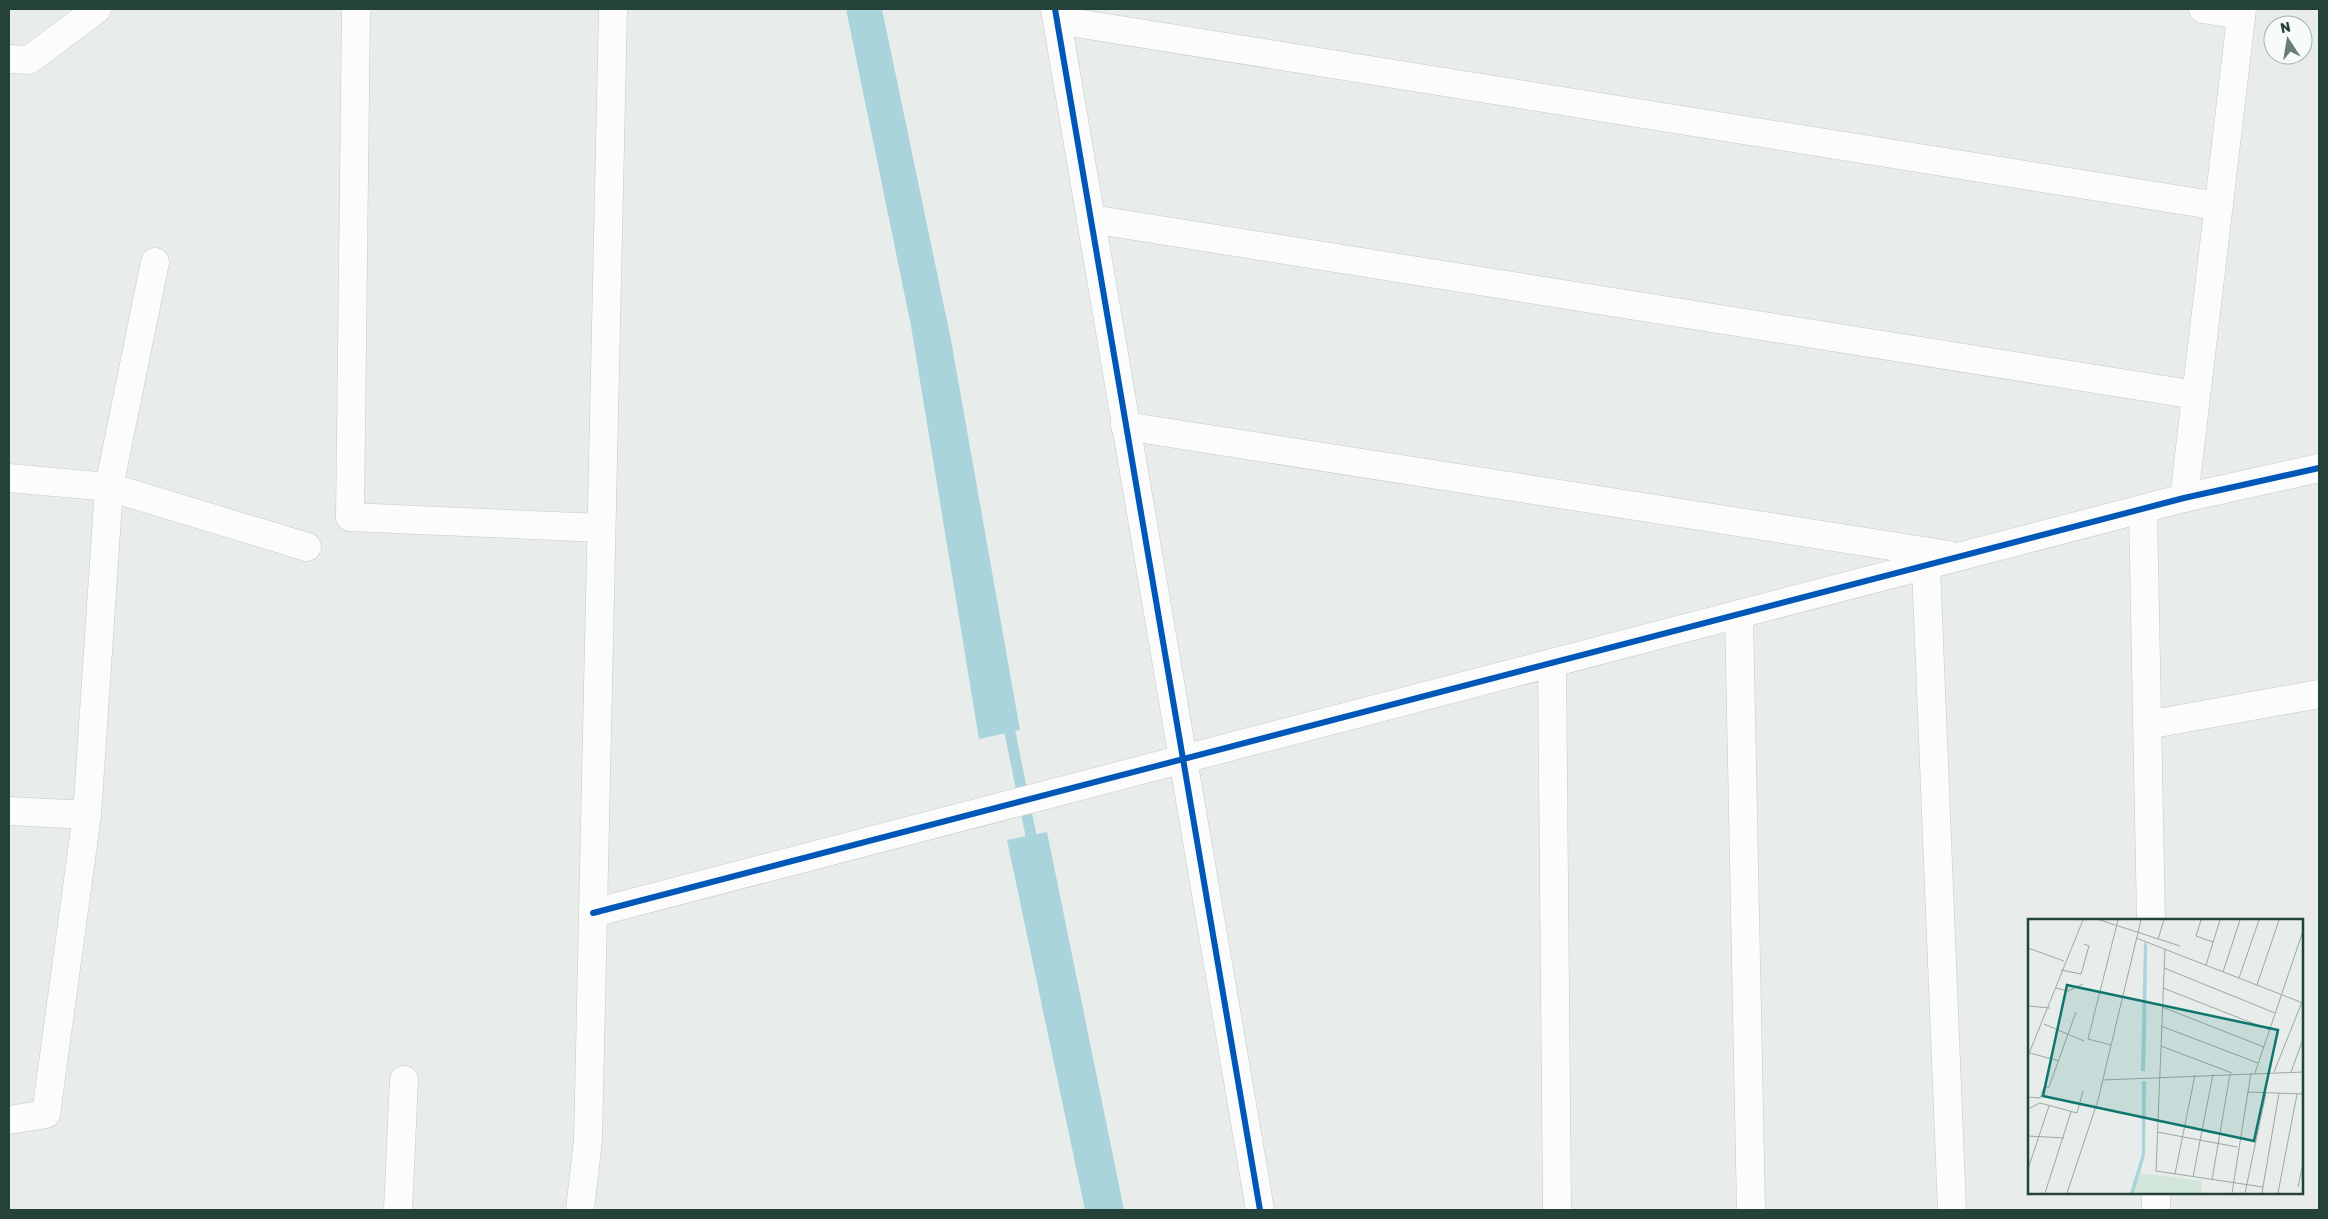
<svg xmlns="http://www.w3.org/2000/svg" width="2328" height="1219" font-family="Rubik,sans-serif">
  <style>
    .water { fill: #a9d4db }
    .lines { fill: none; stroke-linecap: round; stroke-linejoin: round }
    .stream { stroke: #a9d4db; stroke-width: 11 }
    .street-casing { stroke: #c5cac8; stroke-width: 29 }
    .secondary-casing { stroke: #c3cbc8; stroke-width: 29 }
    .street { stroke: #fcfcfc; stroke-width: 28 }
    .secondary { stroke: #fcfcfc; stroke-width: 28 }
    .cycleway-casing { stroke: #f7fbf9; stroke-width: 9 }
    .cycleway { stroke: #0057b8; stroke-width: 6 }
    .inset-road { fill: none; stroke: #9aa9a4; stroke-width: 1 }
    .view { fill: #0f766e; fill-opacity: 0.15; stroke: #0f766e; stroke-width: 2.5 }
    .inset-edge { fill: none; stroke: #24423a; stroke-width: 2.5 }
  </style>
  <rect width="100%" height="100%" fill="#e8edeb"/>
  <g class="water">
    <polygon points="846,9 882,9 951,340 1020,730 979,739 911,326"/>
    <polygon points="1047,832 1124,1210 1085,1210 1007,840"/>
  </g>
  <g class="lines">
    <polyline class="stream" points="1007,718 1034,850"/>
    <defs>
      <g id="street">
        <polyline points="356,9 350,517 601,528"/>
        <polyline points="1055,9 1260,1210"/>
        <polyline points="2203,9 2241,15"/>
        <polyline points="1057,20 2218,206"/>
        <polyline points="9,59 29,60 97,9"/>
        <polyline points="1091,219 2196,395"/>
        <polyline points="1125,426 1949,555"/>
        <polyline points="9,478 109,487 307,547"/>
        <polyline points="2184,498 2242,9"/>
        <polyline points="2143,509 2151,920"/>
        <polyline points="1926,566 1952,1210"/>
        <polyline points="1739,614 1751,1210"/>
        <polyline points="1552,663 1557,1210"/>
        <polyline points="2147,725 2319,694"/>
        <polyline points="9,811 87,815"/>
        <polyline points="593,913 2184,498 2319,468"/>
        <polyline points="9,1120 46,1114 87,815 109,487 155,262"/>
        <polyline points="2156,1193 2156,1210"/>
        <polyline points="398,1210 404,1080"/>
      </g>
      <polyline id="secondary" points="580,1210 588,1140 613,9"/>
    </defs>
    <use href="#street" class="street-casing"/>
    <use href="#secondary" class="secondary-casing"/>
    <use href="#street" class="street"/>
    <use href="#secondary" class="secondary"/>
    <defs>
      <g id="cycleway">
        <polyline points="1055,9 1260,1210"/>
        <polyline points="593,913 2184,498 2319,468"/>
      </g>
    </defs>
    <use href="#cycleway" class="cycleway-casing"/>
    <use href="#cycleway" class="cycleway"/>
  </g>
  <g transform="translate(2028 919)">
    <rect width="275" height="275" fill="#e8edeb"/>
    <path d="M112,254L174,262L173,274H106Z" fill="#d1e6d8"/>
    <path d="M116,23L119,25L118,115L117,152H113ZM114,162H118L117,236L106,274H102L114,235Z" fill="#a9d4db"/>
    <path class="inset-road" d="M72,1L152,27M173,1L168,17L185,23M108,19L275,84M130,20L136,1M0,29L36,42M0,29V1M137,30L128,252L235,268M178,46L192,1M136,49L247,94M33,51L53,55L61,27L56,25M195,53L212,1M211,59L231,1M229,66L251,1M28,69L40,72L55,65M135,69L242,111M0,87L22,89M134,88L236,128M16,105L56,122M133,107L230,144M83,126L60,120L90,1M133,127L204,154M2,134L31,142M0,137L55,1M246,153L274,83M263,153L275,120M227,154L275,12M75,161L275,153M219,173L275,175M0,178L12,179L16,168H21L48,93M0,190L12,184L49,194L55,172M129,213L209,228M0,217L36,219M0,250L21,187M147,255L167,156M165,258L185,155M184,261L202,155M270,268L275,245M17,274L43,193M39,274L70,181L113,1M204,274L223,154M217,274L238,174M234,274L251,174M250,274L269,175"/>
    <path class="view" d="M39,66L250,111L226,222L15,177Z"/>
    <rect width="275" height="275" class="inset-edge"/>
  </g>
  <rect width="2328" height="1219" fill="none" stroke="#24423a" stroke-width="20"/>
  <g transform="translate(2288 40) rotate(348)"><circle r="24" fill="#f7fbf9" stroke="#a3b1ad"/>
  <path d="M0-4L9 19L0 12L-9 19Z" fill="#697e78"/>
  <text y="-8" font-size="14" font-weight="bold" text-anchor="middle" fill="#24423a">N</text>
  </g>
</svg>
